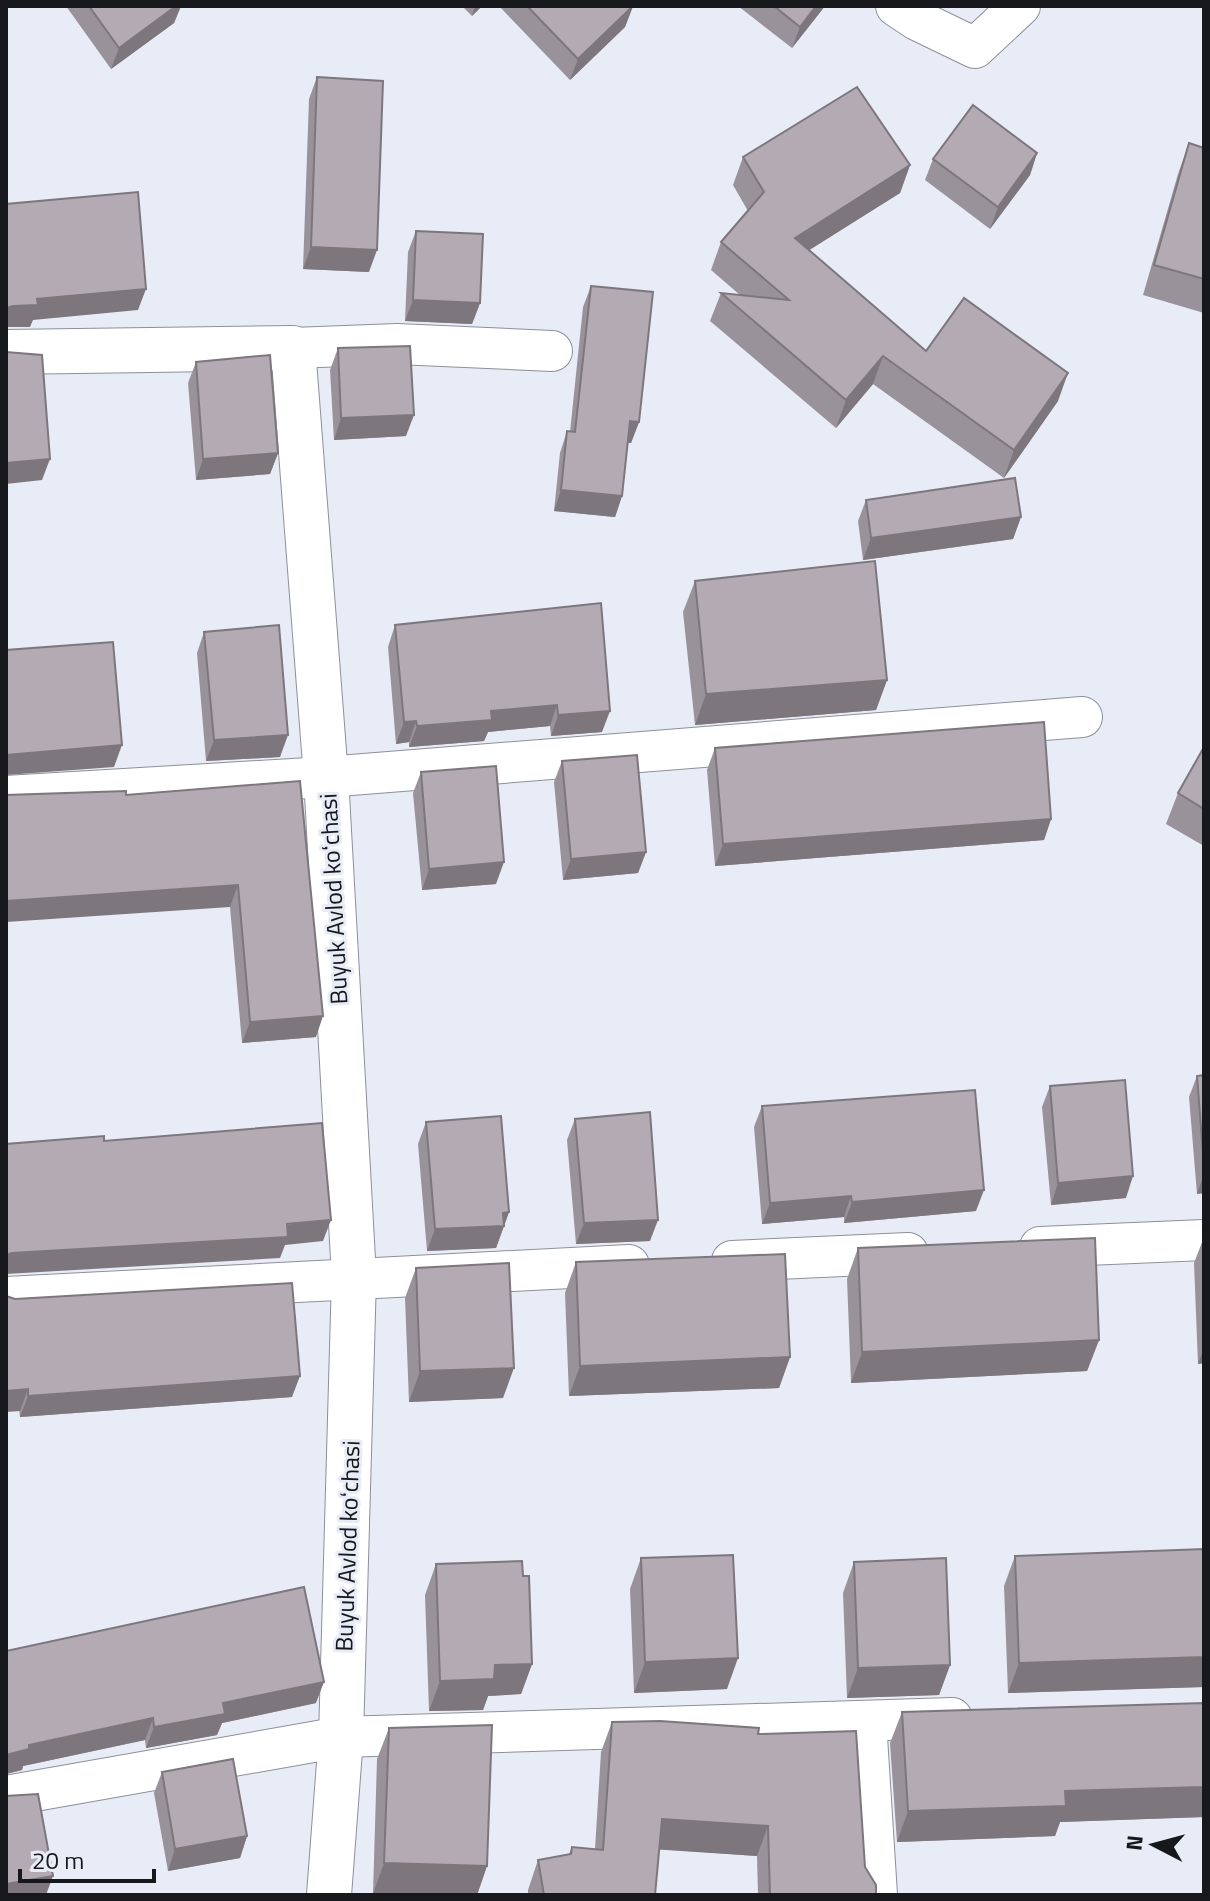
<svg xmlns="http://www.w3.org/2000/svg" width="1210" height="1901" font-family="'Titillium Web',sans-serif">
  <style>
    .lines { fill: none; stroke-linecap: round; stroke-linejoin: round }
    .minor-casing { stroke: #8c909b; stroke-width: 42 }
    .tertiary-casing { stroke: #8c909b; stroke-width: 46 }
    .minor { stroke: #fff; stroke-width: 40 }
    .tertiary { stroke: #fff; stroke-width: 44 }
    .wall { fill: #9a929a }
    .shaded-wall { fill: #7d777d }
    .building { fill: #b3aab3; stroke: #7d777d; stroke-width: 2 }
    .labels { text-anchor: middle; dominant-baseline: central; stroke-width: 6; stroke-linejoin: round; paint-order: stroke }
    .street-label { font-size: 24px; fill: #17181c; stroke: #e7ecf7 }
  </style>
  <rect width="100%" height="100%" fill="#e7ecf7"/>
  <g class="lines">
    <defs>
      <g id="minor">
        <polyline points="896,6 917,20 975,48 1020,6"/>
        <polyline points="293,348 397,344 552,351"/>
        <polyline points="6,796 326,777 1082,717"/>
        <polyline points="1040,1247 1204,1240"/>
        <polyline points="732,1261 908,1253"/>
        <polyline points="6,1297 629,1265"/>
        <polyline points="866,1721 877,1895"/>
        <polyline points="6,1796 341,1737 952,1718"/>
      </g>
      <polyline id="tertiary" points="6,352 293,348 326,777 354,1277 341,1737 329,1895"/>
    </defs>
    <use href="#minor" class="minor-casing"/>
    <use href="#tertiary" class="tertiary-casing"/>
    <use href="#minor" class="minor"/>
    <use href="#tertiary" class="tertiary"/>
  </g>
  <g class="wall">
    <polygon points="66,6 181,6 174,23 111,69"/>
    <polygon points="462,6 482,6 472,16"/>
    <polygon points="499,6 633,6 625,27 570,80"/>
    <polygon points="738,6 825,6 792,48"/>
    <polygon points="317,77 369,272 303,269 309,99"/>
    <polygon points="1189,143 1204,148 1204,313 1143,295 1178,174"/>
    <polygon points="1037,153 1030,175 990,229 925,180 933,159"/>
    <polygon points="743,157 910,165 900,193 809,250 926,351 1058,401 1004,478 873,384 836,428 710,321 721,293 740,295 711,270 721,242 748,211 733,185"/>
    <polygon points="416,231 480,303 472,324 405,321 408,252"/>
    <polygon points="591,286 639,422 631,443 628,443 622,496 615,517 554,511 560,453 567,431 570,432 583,307"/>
    <polygon points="338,348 406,436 334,440 330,370"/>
    <polygon points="196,362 278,453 270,474 196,480 188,383"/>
    <polygon points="866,500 1021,517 1013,539 863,560 858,521"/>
    <polygon points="695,581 887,680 876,710 695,725 683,612"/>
    <polygon points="601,603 602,732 551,736 550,726 488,732 484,741 409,747 409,742 396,744 388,647 395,625"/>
    <polygon points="204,632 280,757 206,761 197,653"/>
    <polygon points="1204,747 1204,846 1166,824 1178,793"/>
    <polygon points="715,748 1051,819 1044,840 715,866 707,770"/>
    <polygon points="562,761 646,852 638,873 563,880 554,782"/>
    <polygon points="421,772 496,884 422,890 413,793"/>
    <polygon points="300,781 316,1037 242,1043 230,907 126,795"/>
    <polygon points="1204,1075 1204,1193 1197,1194 1189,1097 1197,1076"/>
    <polygon points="1050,1086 1126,1198 1051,1205 1042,1107"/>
    <polygon points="762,1106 976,1211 844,1223 844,1217 762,1224 754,1127"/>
    <polygon points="575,1119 650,1241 576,1244 567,1140"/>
    <polygon points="426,1122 509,1212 496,1248 427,1251 418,1144"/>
    <polygon points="1204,1237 1204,1363 1198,1364 1194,1263"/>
    <polygon points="858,1248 1099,1340 1087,1371 851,1383 847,1279"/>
    <polygon points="576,1262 790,1357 779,1388 569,1396 565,1293"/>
    <polygon points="416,1268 503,1398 409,1402 405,1298"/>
    <polygon points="6,1296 292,1397 20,1417"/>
    <polygon points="1204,1549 1204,1687 1008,1693 1004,1586 1015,1556"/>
    <polygon points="641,1558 727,1689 634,1693 630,1589"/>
    <polygon points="854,1562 950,1665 939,1695 847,1698 843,1593"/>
    <polygon points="436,1564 523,1576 532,1664 521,1694 488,1696 483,1710 429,1711 425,1595"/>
    <polygon points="6,1651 316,1703 222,1723 217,1735 146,1748 145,1740 23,1766 22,1770 6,1774"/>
    <polygon points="1204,1703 1204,1817 1060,1822 1055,1836 897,1842 890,1743 902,1712"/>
    <polygon points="612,1722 758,1734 865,1867 876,1895 758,1895 757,1856 659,1849 655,1895 528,1895 528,1890 538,1860 569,1854 572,1847 595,1849 601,1752"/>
    <polygon points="389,1728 487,1866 477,1895 373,1894 377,1759"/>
    <polygon points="162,1772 247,1836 240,1858 168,1871 154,1793"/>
  </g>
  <g class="shaded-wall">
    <polygon points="176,6 181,6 174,23 111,69 119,48"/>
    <polygon points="475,6 482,6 472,16"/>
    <polygon points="633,6 625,27 570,80 578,59"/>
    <polygon points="816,6 825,6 792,48 800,27"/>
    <polygon points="1037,153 1030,175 990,229 998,207"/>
    <polygon points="910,165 900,193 784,266 795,238"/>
    <polygon points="311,247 377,250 369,272 303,269"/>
    <polygon points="146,289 138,310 33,320 30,327 6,327 6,308 37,299"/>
    <polygon points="413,300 480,303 472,324 405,321"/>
    <polygon points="883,356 873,384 836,428 846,400"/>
    <polygon points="1068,373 1058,401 1004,478 1014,450"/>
    <polygon points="414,415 406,436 334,440 341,418"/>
    <polygon points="630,421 639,422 631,443 622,442"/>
    <polygon points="278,453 270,474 196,480 203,459"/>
    <polygon points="50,459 42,480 6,484 6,463"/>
    <polygon points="561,490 622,496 615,517 554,511"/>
    <polygon points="1021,517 1013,539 863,560 871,538"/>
    <polygon points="887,680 876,710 695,725 706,694"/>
    <polygon points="557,705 550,726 488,732 484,741 409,747 417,726 491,711"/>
    <polygon points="610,711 602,732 551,736 558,715"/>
    <polygon points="416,721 409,742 396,744 404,722"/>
    <polygon points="288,735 280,757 206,761 214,740"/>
    <polygon points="122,745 114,767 6,775 6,755"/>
    <polygon points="1051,819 1044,840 715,866 723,844"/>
    <polygon points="646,852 638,873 563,880 571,859"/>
    <polygon points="504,862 496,884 422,890 429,869"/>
    <polygon points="238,885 230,907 6,922 6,901"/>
    <polygon points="323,1016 316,1037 242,1043 250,1022"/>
    <polygon points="1204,1174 1204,1193 1197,1194"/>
    <polygon points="1133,1176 1126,1198 1051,1205 1058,1183"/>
    <polygon points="984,1190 976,1211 844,1223 852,1202"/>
    <polygon points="851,1196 844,1217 762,1224 770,1203"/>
    <polygon points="509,1212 496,1248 427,1251 435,1229"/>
    <polygon points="331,1220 323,1241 285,1245 280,1258 6,1274 6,1255 12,1253"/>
    <polygon points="658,1220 650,1241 576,1244 584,1223"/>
    <polygon points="1099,1340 1087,1371 851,1383 862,1352"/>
    <polygon points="1204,1348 1204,1363 1198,1364"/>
    <polygon points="790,1357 779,1388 569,1396 580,1366"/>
    <polygon points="514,1368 503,1398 409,1402 420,1371"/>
    <polygon points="300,1376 292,1397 20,1417 28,1396"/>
    <polygon points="28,1389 20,1411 6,1412 6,1391"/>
    <polygon points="1204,1657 1203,1687 1008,1693 1019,1663"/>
    <polygon points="738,1658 727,1689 634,1693 645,1662"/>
    <polygon points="532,1664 521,1694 488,1696 483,1710 429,1711 440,1681 495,1665"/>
    <polygon points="950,1665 939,1695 847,1698 858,1668"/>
    <polygon points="324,1682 316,1703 222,1723 217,1735 146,1748 154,1727 223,1703"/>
    <polygon points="153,1718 145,1740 23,1766 22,1770 6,1774 6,1755 29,1745"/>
    <polygon points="1204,1787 1204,1817 1060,1822 1055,1836 897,1842 908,1811 1065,1791"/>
    <polygon points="662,1819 768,1826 757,1856 651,1849"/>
    <polygon points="247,1836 240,1858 168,1871 175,1849"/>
    <polygon points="384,1863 487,1866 477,1895 373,1894"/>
    <polygon points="53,1876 46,1895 6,1895 6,1884"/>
  </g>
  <g class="building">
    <polygon points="89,6 176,6 119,48"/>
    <polygon points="527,6 633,6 578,59"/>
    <polygon points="774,6 816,6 800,27"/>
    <polygon points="317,77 383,81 377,250 311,247"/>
    <polygon points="857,87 910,165 795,238 926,351 964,298 1068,373 1014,450 883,356 846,400 721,293 789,300 721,242 764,192 743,157"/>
    <polygon points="973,105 1037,153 998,207 933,159"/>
    <polygon points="1189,143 1204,148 1204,279 1154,265"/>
    <polygon points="138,192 146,289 37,299 38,305 13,306 6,308 6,204"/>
    <polygon points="416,231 483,234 480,303 413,300"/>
    <polygon points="591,286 653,292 639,422 630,421 622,496 561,490 567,431 575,432"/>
    <polygon points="410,346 414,415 341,418 338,348"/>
    <polygon points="6,352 42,355 50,459 6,463"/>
    <polygon points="270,355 278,453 203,459 196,362"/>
    <polygon points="1015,478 1021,517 871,538 866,500"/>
    <polygon points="875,561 887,680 706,694 695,581"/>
    <polygon points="601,603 610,711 558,715 557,705 491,711 492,720 417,726 416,721 404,722 395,625"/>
    <polygon points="279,625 288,735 214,740 204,632"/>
    <polygon points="113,642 122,745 6,755 6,650"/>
    <polygon points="1044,722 1051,819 723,844 715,748"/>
    <polygon points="1204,747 1204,809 1178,793"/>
    <polygon points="637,755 646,852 571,859 562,761"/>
    <polygon points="496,766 504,862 429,869 421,772"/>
    <polygon points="300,781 323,1016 250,1022 238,885 6,901 6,795 126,791 126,795"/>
    <polygon points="1204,1075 1204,1167 1197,1076"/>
    <polygon points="1125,1080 1133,1176 1058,1183 1050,1086"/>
    <polygon points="975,1090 984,1190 852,1202 851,1196 770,1203 762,1106"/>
    <polygon points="650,1112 658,1220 584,1223 575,1119"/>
    <polygon points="501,1116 509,1212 503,1213 504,1226 435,1229 426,1122"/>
    <polygon points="322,1123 331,1220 287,1224 288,1237 12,1253 6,1255 6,1144 104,1136 104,1141"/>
    <polygon points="1095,1238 1099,1340 862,1352 858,1248"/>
    <polygon points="785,1254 790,1357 580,1366 576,1262"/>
    <polygon points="509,1263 514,1368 420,1371 416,1268"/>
    <polygon points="292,1283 300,1376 28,1396 28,1389 6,1391 6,1296 15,1299"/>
    <polygon points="1204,1549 1204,1657 1019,1663 1015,1556"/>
    <polygon points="733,1555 738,1658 645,1662 641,1558"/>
    <polygon points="946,1558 950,1665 858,1668 854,1562"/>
    <polygon points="522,1561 523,1576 529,1576 532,1664 495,1665 494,1679 440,1681 436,1564"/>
    <polygon points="304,1587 324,1682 223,1703 225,1714 154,1727 153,1718 29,1745 29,1749 6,1755 6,1651"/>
    <polygon points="1204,1703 1204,1787 1065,1791 1066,1806 908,1811 902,1712"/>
    <polygon points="660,1721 759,1728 758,1734 856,1731 865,1867 876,1885 876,1895 770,1895 768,1826 662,1819 655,1895 544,1895 538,1860 571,1854 572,1847 603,1850 612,1722"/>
    <polygon points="492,1725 487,1866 384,1863 389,1728"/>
    <polygon points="233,1759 247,1836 175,1849 162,1772"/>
    <polygon points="38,1794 53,1876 6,1884 6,1796"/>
  </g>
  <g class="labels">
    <g class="street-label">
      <text transform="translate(333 899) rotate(-93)">Buyuk Avlod koʻchasi</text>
      <text transform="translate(347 1546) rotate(-88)">Buyuk Avlod koʻchasi</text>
    </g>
  </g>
  <rect width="1210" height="1901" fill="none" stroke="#17181c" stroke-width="16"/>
  <g transform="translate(1154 1845) rotate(276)" stroke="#e7ecf7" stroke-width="6" paint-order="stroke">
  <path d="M0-6L14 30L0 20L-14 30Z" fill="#17181c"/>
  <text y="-12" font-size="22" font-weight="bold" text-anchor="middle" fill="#17181c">N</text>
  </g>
  <path d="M20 1869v12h134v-12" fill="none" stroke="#17181c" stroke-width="4"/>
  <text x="32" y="1869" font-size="24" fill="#17181c" stroke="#e7ecf7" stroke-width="6" paint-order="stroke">20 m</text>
</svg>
